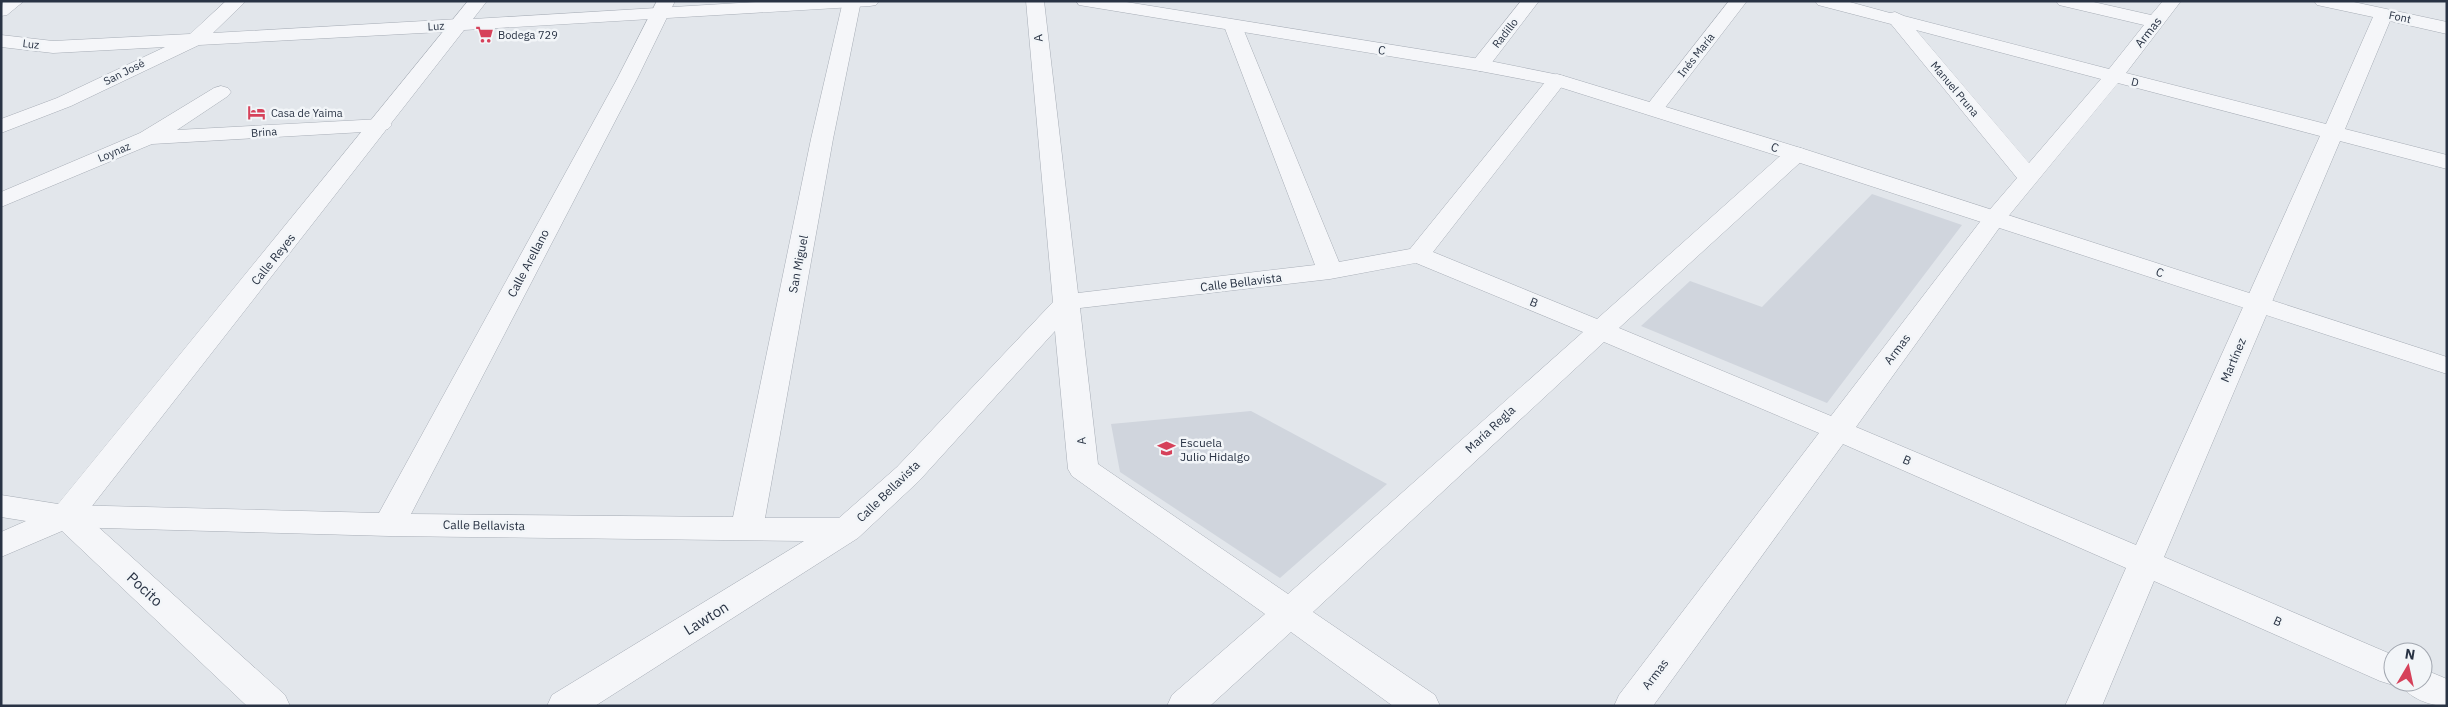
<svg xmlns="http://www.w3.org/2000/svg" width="2448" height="707" font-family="'IBM Plex Sans',sans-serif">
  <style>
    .built { fill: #d0d5dd }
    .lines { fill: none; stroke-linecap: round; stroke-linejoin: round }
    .minor-casing { stroke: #a7adb6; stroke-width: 1 }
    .tertiary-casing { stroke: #a7adb6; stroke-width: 1 }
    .minor { fill: #f5f6f9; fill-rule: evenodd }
    .tertiary { fill: #f5f6f9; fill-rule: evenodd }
    .labels { text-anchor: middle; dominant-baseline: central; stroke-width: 5; stroke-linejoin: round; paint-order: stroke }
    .far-street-label { font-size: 11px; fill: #293344; stroke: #f2f5f8 }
    .far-poi-label { font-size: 11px; fill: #293344; stroke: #f2f5f8; text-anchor: start }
    .street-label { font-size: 12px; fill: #293344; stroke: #f2f5f8 }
    .poi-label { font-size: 12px; fill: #293344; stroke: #f2f5f8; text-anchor: start }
    .near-street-label { font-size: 15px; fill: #293344; stroke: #f2f5f8 }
  </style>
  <rect width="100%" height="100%" fill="#e2e6eb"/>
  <g class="built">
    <polygon points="1872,194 1962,225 1827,403 1641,326 1690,281 1762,307"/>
    <polygon points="1251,411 1387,484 1280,578 1120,472 1111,424"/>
  </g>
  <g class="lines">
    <defs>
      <g id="minor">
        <polygon points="3,1 24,1 7,15 1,16"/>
        <polygon points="226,1 246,1 213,33 459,19 466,21 468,25 466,29 459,31 199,45 71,106 1,133 1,119 57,98 165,47 53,53 1,47 1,35 53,41 190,34"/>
        <path d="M657,1H675L637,79L411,514L733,517L811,139L843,1H861L833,139L765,518H839L897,467L1053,302L1026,1H1044L1078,293L1315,265L1224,26L1226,22H1240L1242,26L1339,262L1410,249L1550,76L1557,74L1564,76L1567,80L1433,252L1597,319L1788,149L1796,147L1804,149L1807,154L1804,159L1619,328L1831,416L1986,214L2017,178L1891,24L1818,5L1815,1H1846L1890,13L1895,12L1904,16L2109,69L2144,25L2059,5L2056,1H2089L2151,15L2163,1H2181L2126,73L2326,124L2373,17L2317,5L2314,1H2349L2447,22V34L2390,21L2345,129L2447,155V169L2340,141L2164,557L2393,655V682H2423V669L2447,679V706C2430,706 2408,698 2400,683L2393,685L2380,681L2154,581L2102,706H2065L2126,568L1843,444L1653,706H1614L1619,695L1819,433L1604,342L1313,612L1435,695L1440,706H1393L1291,632L1210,706H1167L1172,695L1265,614L1072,476L1068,469L1055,331L919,481L858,538L595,706H547L552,695L804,541L389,536L66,527L55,524L50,516L55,508L66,505L379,513L617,79ZM1916,30L2101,79L2029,163ZM2118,83L2320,136L2136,545L1856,427L2002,224ZM1416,263L1583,332L1288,594L1098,464L1080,308L1330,279Z"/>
        <polygon points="1521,1 1539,1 1487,69 1480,71 1473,69 1470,65 1473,61"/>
        <polygon points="1729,1 1747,1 1661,113 1654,115 1647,113 1644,109 1647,105"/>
        <polygon points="221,86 228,88 231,92 228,96 177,130 381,119 388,121 392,125 388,129 381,131 152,144 1,207 1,192 140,133 214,88"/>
      </g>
      <g id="tertiary">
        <polygon points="468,1 487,1 473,19 773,1 879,1 876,5 870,6 464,30 85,515 285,695 290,706 247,706 62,531 1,557 1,532 26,521 1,517 1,495 58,504"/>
        <polygon points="1076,1 1120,1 1480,59 1564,76 1804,149 2447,357 2447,374 1788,159 1553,85 1480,71 1085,6 1079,5"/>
      </g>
    </defs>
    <use href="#minor" class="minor-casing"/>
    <use href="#tertiary" class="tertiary-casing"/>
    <use href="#minor" class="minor"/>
    <use href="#tertiary" class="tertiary"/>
  </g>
  <defs>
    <symbol id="supermarket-bare" viewBox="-9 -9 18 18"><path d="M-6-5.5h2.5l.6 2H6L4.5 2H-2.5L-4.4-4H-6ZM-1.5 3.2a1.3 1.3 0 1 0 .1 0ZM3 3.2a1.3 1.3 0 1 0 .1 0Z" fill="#d6415a" stroke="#f2f5f8" stroke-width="2.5" paint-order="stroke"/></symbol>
    <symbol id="hotel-bare" viewBox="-9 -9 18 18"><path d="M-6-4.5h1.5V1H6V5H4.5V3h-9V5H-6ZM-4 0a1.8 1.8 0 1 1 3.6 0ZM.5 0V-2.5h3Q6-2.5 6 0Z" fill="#d6415a" stroke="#f2f5f8" stroke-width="2.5" paint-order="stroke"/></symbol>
    <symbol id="school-bare" viewBox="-9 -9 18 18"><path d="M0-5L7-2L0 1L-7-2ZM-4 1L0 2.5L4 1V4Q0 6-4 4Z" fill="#d6415a" stroke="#f2f5f8" stroke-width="2.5" paint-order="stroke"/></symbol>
  </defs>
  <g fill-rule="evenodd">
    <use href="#supermarket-bare" x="472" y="22" width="25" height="25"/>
    <use href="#hotel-bare" x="244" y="100" width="25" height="25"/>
    <use href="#school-bare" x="1154" y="436" width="25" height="25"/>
  </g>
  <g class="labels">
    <g class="far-street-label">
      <text transform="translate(2400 17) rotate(12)">Font</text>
      <text transform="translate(436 26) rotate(-3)">Luz</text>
      <text transform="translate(1505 33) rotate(-52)">Radillo</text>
      <text transform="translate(31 44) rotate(6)">Luz</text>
      <text transform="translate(1696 55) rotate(-52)">Inés María</text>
      <text transform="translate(124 72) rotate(-27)">San José</text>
      <text transform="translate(2135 82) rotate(14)">D</text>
      <text transform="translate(1955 89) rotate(50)">Manuel Pruna</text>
      <text transform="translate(264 132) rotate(-4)">Brina</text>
      <text transform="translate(114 152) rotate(-23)">Loynaz</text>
    </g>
    <g class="far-poi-label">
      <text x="498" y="35">Bodega 729</text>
      <text x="271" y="113">Casa de Yaima</text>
    </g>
    <g class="street-label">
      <text transform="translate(2148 32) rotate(-52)">Armas</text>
      <text transform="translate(1038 38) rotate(-95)">A</text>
      <text transform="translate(1382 50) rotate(9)">C</text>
      <text transform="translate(1775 147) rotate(18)">C</text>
      <text transform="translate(273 259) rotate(-51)">Calle Reyes</text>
      <text transform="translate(528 263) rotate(-62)">Calle Arellano</text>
      <text transform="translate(798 264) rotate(-79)">San Miguel</text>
      <text transform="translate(2160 272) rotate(18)">C</text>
      <text transform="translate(1241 282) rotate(-7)">Calle Bellavista</text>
      <text transform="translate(1534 302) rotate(22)">B</text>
      <text transform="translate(1897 349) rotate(-53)">Armas</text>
      <text transform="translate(2233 360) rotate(-67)">Martínez</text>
      <text transform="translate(1490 429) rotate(-43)">María Regla</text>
      <text transform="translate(1081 441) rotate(-96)">A</text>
      <text transform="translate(1907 460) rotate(23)">B</text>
      <text transform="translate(888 491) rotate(-44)">Calle Bellavista</text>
      <text transform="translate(484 525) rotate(1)">Calle Bellavista</text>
      <text transform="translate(2278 621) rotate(24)">B</text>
      <text transform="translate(1655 674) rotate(-53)">Armas</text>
    </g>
    <g class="poi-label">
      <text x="1180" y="442">Escuela<tspan x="1180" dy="14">Julio Hidalgo</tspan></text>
    </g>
    <g class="near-street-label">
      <text transform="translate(145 589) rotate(43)">Pocito</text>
      <text transform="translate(706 618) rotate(-32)">Lawton</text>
    </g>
  </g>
  <rect width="2448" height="707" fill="none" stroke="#293344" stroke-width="5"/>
  <g transform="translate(2408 667) rotate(9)"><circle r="24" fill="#f2f5f8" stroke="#a2a7b0"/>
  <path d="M0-4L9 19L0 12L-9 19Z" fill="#d6415a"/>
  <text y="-8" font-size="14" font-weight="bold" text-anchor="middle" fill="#293344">N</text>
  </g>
</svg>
